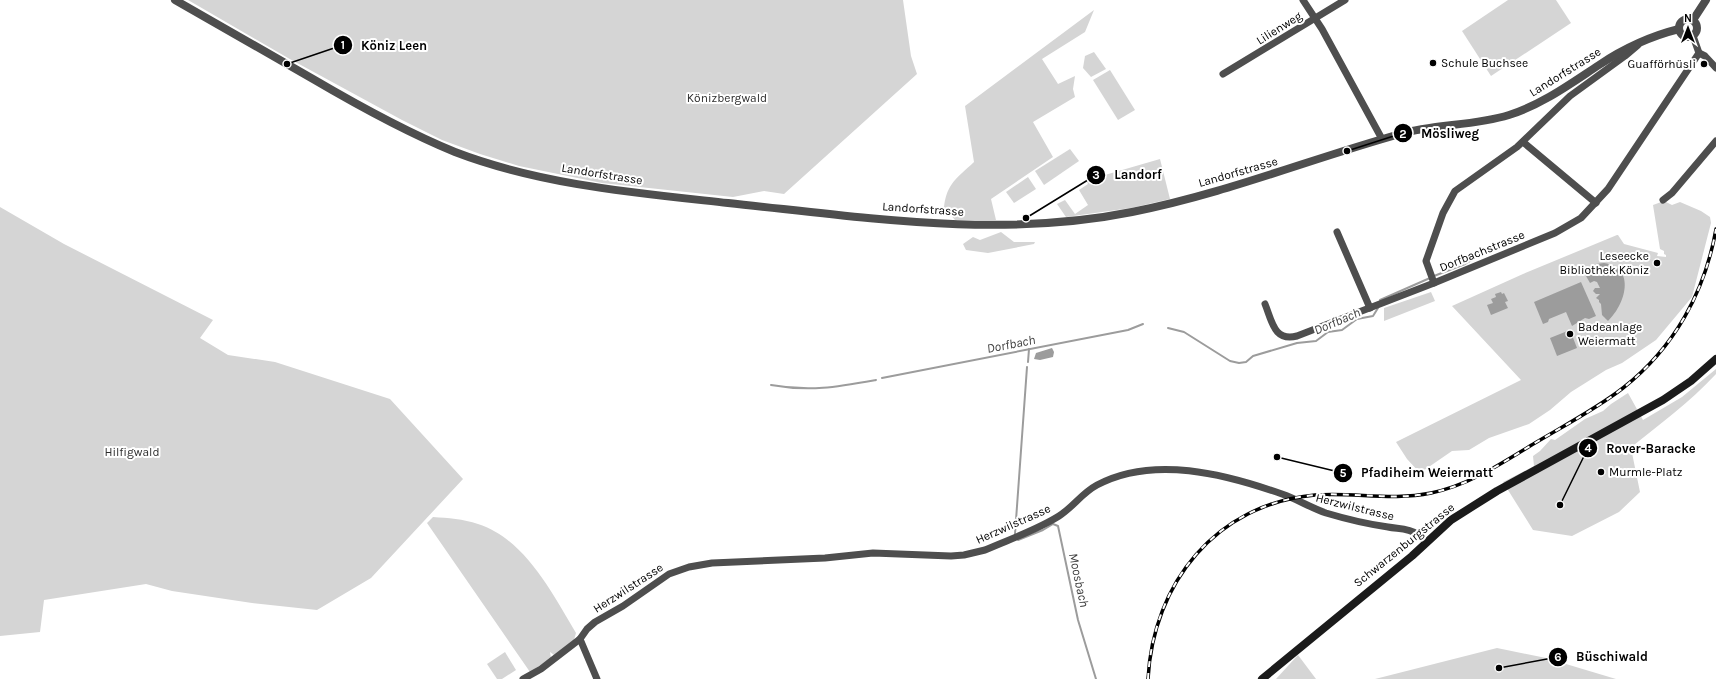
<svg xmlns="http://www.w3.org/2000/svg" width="1716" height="679" font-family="Karla,sans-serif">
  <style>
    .green { fill: #d5d5d5 }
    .water { fill: #9c9c9c }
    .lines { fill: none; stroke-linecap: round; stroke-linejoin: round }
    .stream { stroke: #9c9c9c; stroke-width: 2 }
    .minor { stroke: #4e4e4e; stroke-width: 7 }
    .tertiary { stroke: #4e4e4e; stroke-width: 8 }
    .secondary { stroke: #1b1b1b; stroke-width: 8 }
    .rail-casing { stroke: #000; stroke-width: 3.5 }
    .rail { stroke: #fff; stroke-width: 2; stroke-dasharray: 6; stroke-linecap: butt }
    .poi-dot { fill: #000; stroke: #fff; stroke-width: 1.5 }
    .labels { text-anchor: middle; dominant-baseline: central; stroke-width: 4; stroke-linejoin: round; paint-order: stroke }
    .street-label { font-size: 12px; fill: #000; stroke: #fff }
    .poi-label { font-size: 12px; fill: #000; stroke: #fff; text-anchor: start }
    .park-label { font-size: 12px; fill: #2c2c2c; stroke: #fff }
    .water-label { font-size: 13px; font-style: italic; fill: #3d3d3d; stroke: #fff }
    .leader { fill: none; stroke: #000; stroke-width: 1.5 }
    .callout-dot { fill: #000; stroke: #fff; stroke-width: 1.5 }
    .mark-label { font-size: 12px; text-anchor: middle; font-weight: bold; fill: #fff }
    .callout-label { font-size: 13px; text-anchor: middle; font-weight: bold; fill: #000; stroke: #fff; stroke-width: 4; stroke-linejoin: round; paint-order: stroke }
  </style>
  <rect width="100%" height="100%" fill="#fff"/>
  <g class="green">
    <polygon points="188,0 903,0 911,56 917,74 784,194 764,191 733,197 602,183 519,166 480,154 442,140 402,120 288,58"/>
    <polygon points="1508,0 1556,0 1571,23 1491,76 1462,31"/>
    <path d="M1094,10L1085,32L1042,59L1058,84L1075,76L1073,89L1075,97L1033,122L1053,157L991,199L996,220H955L944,207C947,183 957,178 974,162L965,106Z"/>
    <polygon points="1094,52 1106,69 1091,77 1083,68 1085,56"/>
    <polygon points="1110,70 1135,110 1118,120 1093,80"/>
    <polygon points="1070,149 1079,161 1044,185 1035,171"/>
    <polygon points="1160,159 1170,199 1131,208 1066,217 1057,204 1065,200 1075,214 1088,205 1079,190 1088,184 1087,182 1098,177"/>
    <polygon points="1028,177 1036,189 1014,203 1006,192"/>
    <polygon points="1664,201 1672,205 1680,202 1701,211 1710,217 1711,223 1692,297 1656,340 1622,363 1606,370 1571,392 1550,410 1529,424 1489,438 1469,450 1452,451 1420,473 1407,459 1396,442 1521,380 1452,306 1523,274 1617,235 1618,235 1624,244 1658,253 1657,256 1666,257 1666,255 1664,254 1664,251 1660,249 1653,205"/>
    <polygon points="0,207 64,244 213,320 200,338 228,355 275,362 390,399 463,479 371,578 317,610 252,603 172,591 146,584 44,600 40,632 0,636"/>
    <polygon points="1001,232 1014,242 1035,242 1034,244 988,253 966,250 963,244 973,237 980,240"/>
    <polygon points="1431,292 1435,301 1384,321 1384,308"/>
    <path d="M1716,369V374C1690,402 1659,425 1629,449L1632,453L1640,492L1619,512L1572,536L1533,530L1503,482L1534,466L1533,456L1540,451L1551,439L1555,440L1585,419L1603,411L1611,404L1628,393L1643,420L1682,397Z"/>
    <path d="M433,517C448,518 463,519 478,524C525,539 552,593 576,633L574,640L554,655L550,652L551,658L530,672L427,523Z"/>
    <polygon points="1497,648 1546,658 1616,679 1375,679"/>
    <polygon points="505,652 516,670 502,679 497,679 487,664"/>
    <polygon points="1298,655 1316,679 1276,679"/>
  </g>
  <g class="water">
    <path d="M1604,263C1637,268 1625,305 1608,321L1602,315L1601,304L1599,302V300L1596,298L1600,294H1596L1593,291L1595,288H1600L1597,282L1594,281L1590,283L1582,269L1596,264Z"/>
    <polygon points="1581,282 1596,316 1589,319 1585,318 1572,326 1566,312 1549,319 1548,322 1543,324 1534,302"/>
    <polygon points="1501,292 1502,294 1504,293 1508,301 1505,302 1508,308 1491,315 1487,305 1493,303 1491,299 1496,297 1495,294"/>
    <polygon points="1570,330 1577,348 1557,356 1550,338"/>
    <polygon points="1052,348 1054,352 1053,357 1040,360 1034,359 1036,353"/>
  </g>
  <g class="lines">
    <g class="stream">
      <polyline points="1434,276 1465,264 1475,258"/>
      <polyline points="1380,300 1430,278"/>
      <polyline points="1168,328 1184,332 1230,361 1239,363 1246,362 1253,356 1297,343 1316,341 1328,332 1342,330 1357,319 1373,316 1378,308"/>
      <polyline points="1028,362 1029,349"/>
      <polyline points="882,378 1128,330 1143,324"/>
      <path d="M771,385C810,392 837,387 876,380"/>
      <polyline points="1015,534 1027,367"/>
      <polyline points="1018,540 1043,530 1053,524 1058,526 1078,620 1096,679"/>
    </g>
    <g class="minor">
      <polyline points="1303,0 1322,29 1382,139"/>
      <polyline points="1699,53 1705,56 1716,68"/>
      <polyline points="1223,74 1345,0"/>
      <polyline points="1523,142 1596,203"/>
      <polyline points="1663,200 1672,193 1716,141"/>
      <polyline points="1337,232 1370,308"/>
      <polyline points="1434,283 1426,261 1443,213 1455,191 1517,147 1570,96 1625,56 1638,45"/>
      <path d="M1265,304C1272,321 1274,342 1297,336L1434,283L1555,233L1581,218L1608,189L1699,53L1693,36"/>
      <polyline points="580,639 597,679"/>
      <path d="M523,679L541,669L580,639L587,629L595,622L623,606L669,574L689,567L712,563L825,558L873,553L951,556L964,555L985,550C1010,539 1037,530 1059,516C1073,507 1082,493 1097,485C1153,455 1225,474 1282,494C1297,499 1311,508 1326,513C1346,519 1367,524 1388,527C1398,529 1409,528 1417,534C1421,536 1423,539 1426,542"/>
    </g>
    <g class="tertiary">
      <path d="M175,0C221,26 267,53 313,79C359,106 406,132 455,152C541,185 637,193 728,203C862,217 998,239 1132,212C1224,194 1310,159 1400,134C1435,124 1473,126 1509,115C1543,104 1570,84 1599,65C1623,49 1651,36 1679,29"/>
      <circle cx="1688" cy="28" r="9"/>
      <polyline points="1693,20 1706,0"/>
    </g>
    <polyline class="secondary" points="1262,679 1412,556 1451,520 1497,491 1663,400 1691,381 1716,359"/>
    <defs>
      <path id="rail" d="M1148,679C1153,583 1216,504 1315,495C1354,492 1392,501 1431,493C1470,485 1502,463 1535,443C1565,425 1596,409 1623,388C1674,348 1705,292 1716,229"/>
    </defs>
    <use href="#rail" class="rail-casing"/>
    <use href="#rail" class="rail"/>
  </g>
  <g class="poi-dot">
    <circle cx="1433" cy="63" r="4"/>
    <circle cx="1704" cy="64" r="4"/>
    <circle cx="1657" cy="263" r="4"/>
    <circle cx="1570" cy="334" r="4"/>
    <circle cx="1601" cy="472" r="4"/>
  </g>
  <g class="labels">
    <g class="street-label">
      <text transform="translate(1279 28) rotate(-32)">Lilienweg</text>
      <text transform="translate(1565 72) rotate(-32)">Landorfstrasse</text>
      <text transform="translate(1238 172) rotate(-16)">Landorfstrasse</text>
      <text transform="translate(602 174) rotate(9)">Landorfstrasse</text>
      <text transform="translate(923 209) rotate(4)">Landorfstrasse</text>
      <text transform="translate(1482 251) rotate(-22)">Dorfbachstrasse</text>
      <text transform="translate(1355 507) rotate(14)">Herzwilstrasse</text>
      <text transform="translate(1013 524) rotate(-24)">Herzwilstrasse</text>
      <text transform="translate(1404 545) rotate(-39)">Schwarzenburgstrasse</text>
      <text transform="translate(628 588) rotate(-33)">Herzwilstrasse</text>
    </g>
    <g class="poi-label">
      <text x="1441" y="63">Schule Buchsee</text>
      <text x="1696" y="64" text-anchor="end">Guafförhüsli</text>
      <text x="1649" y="256" text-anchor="end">Leseecke<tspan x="1649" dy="14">Bibliothek Köniz</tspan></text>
      <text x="1578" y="327">Badeanlage<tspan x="1578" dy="14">Weiermatt</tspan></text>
      <text x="1609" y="472">Murmle-Platz</text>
    </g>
    <g class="park-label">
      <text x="727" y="98">Könizbergwald</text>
      <text x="132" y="452">Hilfigwald</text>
    </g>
    <g class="water-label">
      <text transform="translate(1337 321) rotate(-23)">Dorfbach</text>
      <text transform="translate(1011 344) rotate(-11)">Dorfbach</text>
      <text transform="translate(1079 580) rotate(78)">Moosbach</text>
    </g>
  </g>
  <path class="leader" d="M287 64L343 45M1347 151L1403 133M1026 218L1096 175M1560 505L1588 448M1277 457L1343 473M1499 668L1558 657"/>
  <g class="callout-dot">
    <circle cx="287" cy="64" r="4"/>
    <circle cx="1347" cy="151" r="4"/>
    <circle cx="1026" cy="218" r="4"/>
    <circle cx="1560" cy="505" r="4"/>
    <circle cx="1277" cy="457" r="4"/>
    <circle cx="1499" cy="668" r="4"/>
    <circle cx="343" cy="45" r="10"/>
    <circle cx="1403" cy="133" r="10"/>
    <circle cx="1096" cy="175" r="10"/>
    <circle cx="1588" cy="448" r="10"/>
    <circle cx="1343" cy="473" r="10"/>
    <circle cx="1558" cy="657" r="10"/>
  </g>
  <g class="mark-label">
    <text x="343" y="49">1</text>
    <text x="1403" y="138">2</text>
    <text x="1096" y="179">3</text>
    <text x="1588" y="452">4</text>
    <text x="1343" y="477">5</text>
    <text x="1558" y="661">6</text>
  </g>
  <g class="callout-label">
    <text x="394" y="50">Köniz Leen</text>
    <text x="1450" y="138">Mösliweg</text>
    <text x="1138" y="179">Landorf</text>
    <text x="1651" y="453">Rover-Baracke</text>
    <text x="1427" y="477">Pfadiheim Weiermatt</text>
    <text x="1612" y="661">Büschiwald</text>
  </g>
  <g transform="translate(1688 28)" stroke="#ffffff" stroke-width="3" paint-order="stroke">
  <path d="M0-3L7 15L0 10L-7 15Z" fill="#000000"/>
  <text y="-6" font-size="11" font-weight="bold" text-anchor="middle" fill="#000000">N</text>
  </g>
</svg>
